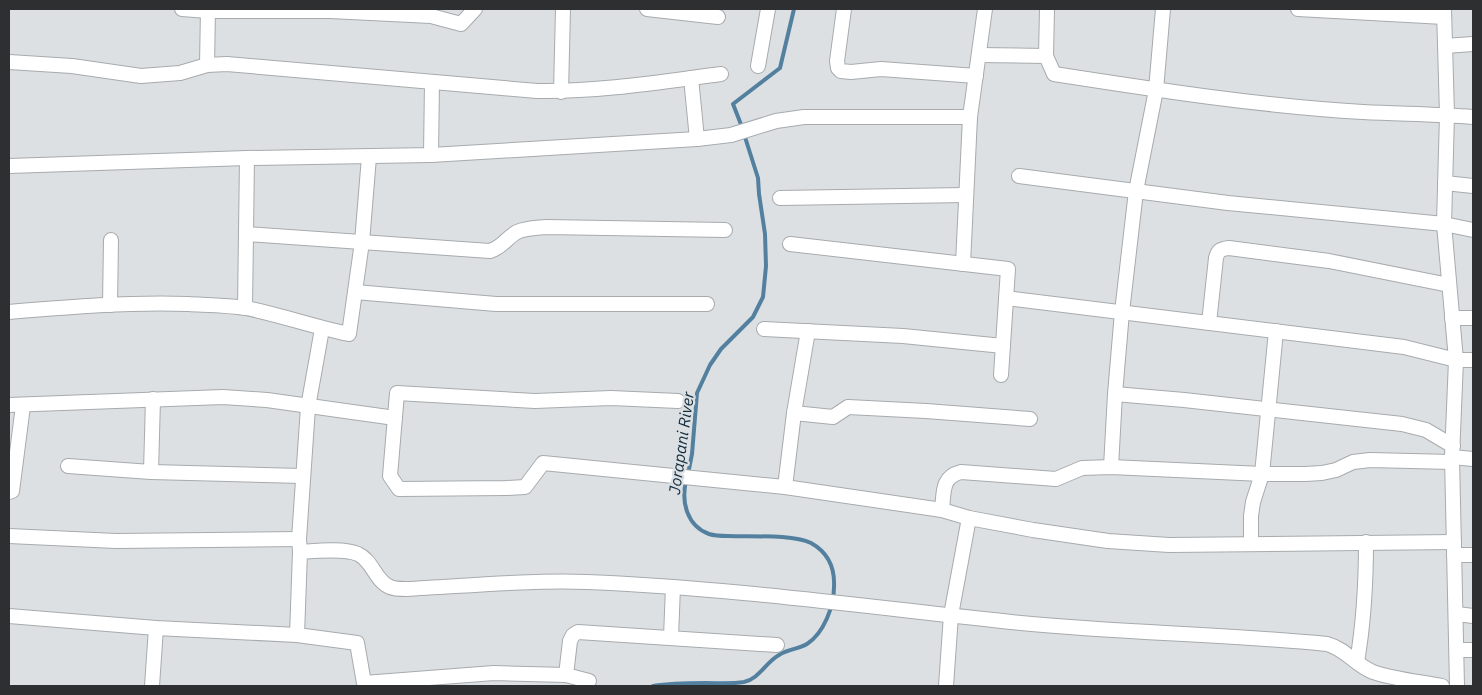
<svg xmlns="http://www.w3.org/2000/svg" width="1482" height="695" font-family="'IBM Plex Sans',sans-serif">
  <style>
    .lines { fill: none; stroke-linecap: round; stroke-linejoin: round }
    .stream { stroke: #5480a0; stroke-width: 4 }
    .street-casing { stroke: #a7abae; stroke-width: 16 }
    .street { stroke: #fff; stroke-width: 14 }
    .labels { text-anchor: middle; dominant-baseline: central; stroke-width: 4.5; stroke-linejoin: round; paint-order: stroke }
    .water-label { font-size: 16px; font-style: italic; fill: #122e40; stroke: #dce0e3 }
  </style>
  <rect width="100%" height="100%" fill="#dce0e3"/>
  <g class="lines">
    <g class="stream">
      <polyline points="742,127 733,104 780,68 794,9"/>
      <polyline points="688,474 692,454 697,393 710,365 721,349 753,317 763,297 766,266 765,234 759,194 758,178 744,134"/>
      <path d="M653,686C671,683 688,683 706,683C719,683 732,684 744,682C759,679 766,662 779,655C788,649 799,649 807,644C824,633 834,606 834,587C835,568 829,553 811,543C792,534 750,537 728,536C723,536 715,536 709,534C687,526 681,502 686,481"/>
    </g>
    <defs>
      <g id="street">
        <polyline points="182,9 208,11 330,11 330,9"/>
        <polyline points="647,9 718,17"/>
        <polyline points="844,9 837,61 838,68 841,71 851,72 881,69 976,76"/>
        <polyline points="1298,9 1444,17"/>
        <polyline points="1444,9 1447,115 1444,224 1456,360 1452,457 1457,686"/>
        <polyline points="330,11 431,16 461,24 475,9"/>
        <polyline points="1445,46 1473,44"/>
        <path d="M979,55L1046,56L1054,74C1157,90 1260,106 1363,112C1400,114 1437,114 1473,117"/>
        <polyline points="1046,56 1047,9"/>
        <path d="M9,62L72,66L141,76L180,73L207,65L227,64L537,91C599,92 660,82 721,74"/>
        <polyline points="207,65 208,9"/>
        <polyline points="758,66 768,9"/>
        <polyline points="691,78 697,139"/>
        <polyline points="561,92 563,9"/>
        <polyline points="431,155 432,82"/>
        <polyline points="9,166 247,158 431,155 697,139 731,135 776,121 804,117 970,117"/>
        <polyline points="1019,176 1228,203 1444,224 1473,230"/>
        <polyline points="1445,183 1473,186"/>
        <polyline points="780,198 965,195"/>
        <path d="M246,234L490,251C503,247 506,238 517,232C526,228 537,228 546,227L725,230"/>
        <polyline points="790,244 1008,269 1001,375"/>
        <polyline points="963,264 970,117 985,9"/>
        <polyline points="355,292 496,304 707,304"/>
        <polyline points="1006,298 1404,347 1456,360 1473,360"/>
        <polyline points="110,305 111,240"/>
        <polyline points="245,308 247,158"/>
        <path d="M9,312C69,307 128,302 188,304C207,305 227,305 246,308C281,315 314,327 349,334L362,242L369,157"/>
        <polyline points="1452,318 1473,318"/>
        <path d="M1209,323L1216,258C1218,250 1221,249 1229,248L1329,261L1449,285"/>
        <polyline points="764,329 903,336 1003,346"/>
        <polyline points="1115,394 1184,400 1402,424 1426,430 1453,446"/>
        <polyline points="678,401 611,398 535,401 397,393 390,476 399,489 506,488 525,487 543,463 785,487 942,510 969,518 1033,530 1108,541 1169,545 1454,542"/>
        <polyline points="9,405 223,397 267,400 395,418"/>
        <polyline points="794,413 833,417 848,407 926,411 1030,419"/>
        <polyline points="1452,457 1473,459"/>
        <polyline points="68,466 151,472 302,476"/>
        <polyline points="1111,467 1115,394 1122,312 1136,191 1156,90 1163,9"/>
        <polyline points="151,472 153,399"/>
        <polyline points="785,487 794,413 808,331"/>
        <polyline points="9,492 12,491 23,406"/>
        <path d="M942,510C944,493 941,477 961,472L1056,479L1082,468L1111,467L1262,474H1305L1322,473L1336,470L1353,462L1370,460L1452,462"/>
        <polyline points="9,536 116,541 299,539"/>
        <polyline points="1251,543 1251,516 1253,502 1262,474 1276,331"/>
        <path d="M300,552C316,551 344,548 358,554C373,561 375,581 390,587C395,589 401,589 406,589C466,586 527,580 587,582C733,588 876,608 1021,623C1123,633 1225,634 1327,644C1346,649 1355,665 1373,672C1393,679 1421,682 1442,686"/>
        <polyline points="1454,555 1473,555"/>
        <polyline points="1457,614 1473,616"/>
        <polyline points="9,616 156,628 297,635 357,643 364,683 494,673 566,675 570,641 573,635 578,632 777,645"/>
        <polyline points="297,635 300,552 299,539 308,407 322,329"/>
        <polyline points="671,637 673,587"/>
        <polyline points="1457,650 1473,650"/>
        <path d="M1357,662C1364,621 1366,584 1366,542"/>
        <polyline points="566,675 589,681"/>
        <polyline points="152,686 156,628"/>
        <polyline points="946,686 951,615 969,518"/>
      </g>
    </defs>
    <use href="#street" class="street-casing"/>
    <use href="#street" class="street"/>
  </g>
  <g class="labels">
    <g class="water-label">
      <text transform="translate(681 443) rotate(-82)">Jorapani River</text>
    </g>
  </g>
  <rect width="1482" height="695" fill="none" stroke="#2e2f31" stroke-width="20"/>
</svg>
